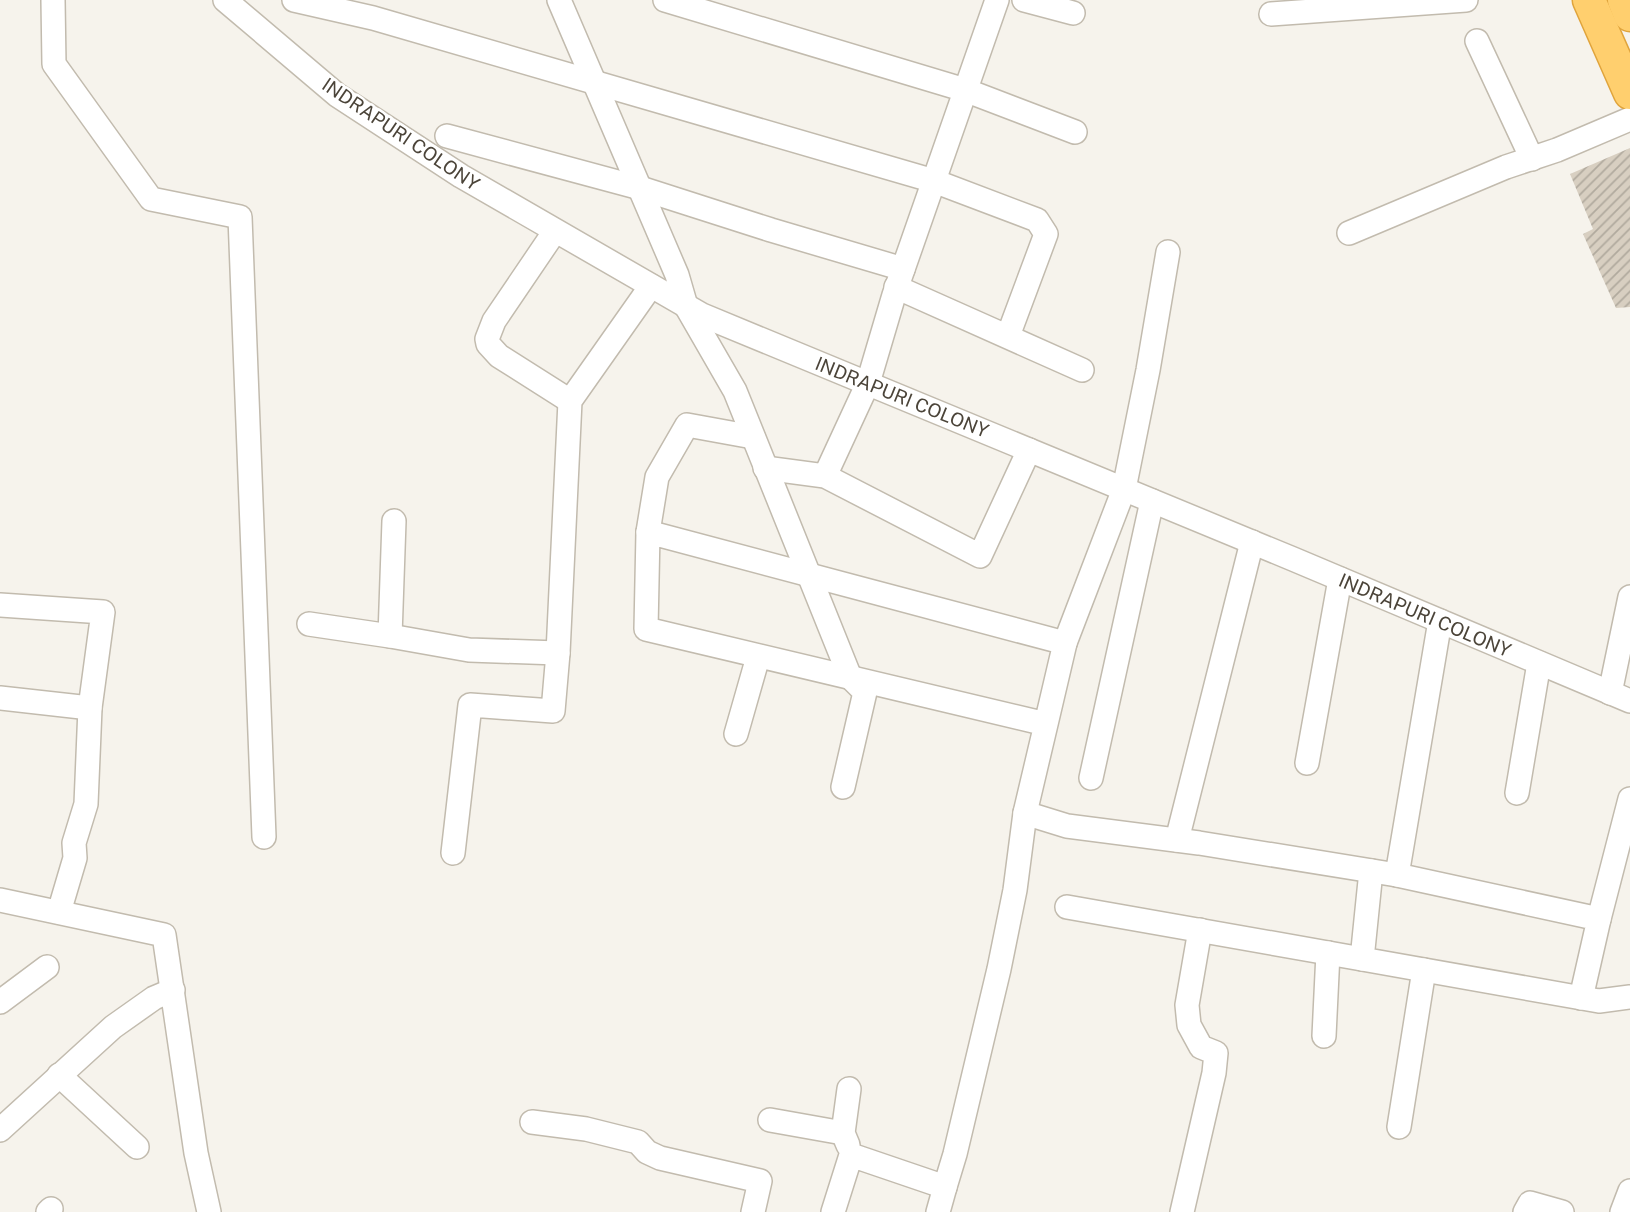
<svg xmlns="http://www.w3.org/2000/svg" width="1630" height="1212" font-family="'Public Sans',sans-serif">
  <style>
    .building { fill: url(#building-hatch) }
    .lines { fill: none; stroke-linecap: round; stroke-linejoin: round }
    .minor-casing { stroke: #c2bbae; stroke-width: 26 }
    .highway-casing { stroke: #e0a43c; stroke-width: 35 }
    .minor { stroke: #fff; stroke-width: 23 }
    .highway { stroke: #ffcf6e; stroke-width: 32 }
    .labels { text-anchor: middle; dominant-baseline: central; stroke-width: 5; stroke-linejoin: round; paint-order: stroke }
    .street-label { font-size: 19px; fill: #4b4439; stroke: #fff }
  </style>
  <defs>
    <pattern id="building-hatch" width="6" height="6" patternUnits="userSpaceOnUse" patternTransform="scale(1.75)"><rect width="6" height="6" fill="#d8cfc1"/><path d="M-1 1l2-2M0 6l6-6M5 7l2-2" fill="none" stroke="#b1aa9e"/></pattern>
  </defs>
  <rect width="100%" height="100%" fill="#f6f3ec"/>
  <polygon class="building" points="1630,148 1630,307 1616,308 1583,234 1593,229 1570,174"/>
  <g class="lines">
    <defs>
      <g id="minor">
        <polyline points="53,0 54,64 151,199 240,217 264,837"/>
        <polyline points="225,0 337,95 461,176 702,315 1293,559 1630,701"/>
        <polyline points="294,0 373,18 934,181 1037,220 1046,234 1008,336"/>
        <polyline points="559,0 677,275 686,306 735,391 850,677 865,692 843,787"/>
        <polyline points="665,0 965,90 1075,132"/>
        <polyline points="1024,0 1073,13"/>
        <polyline points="1271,14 1466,0"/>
        <polyline points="1477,41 1532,159"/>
        <polyline points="447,136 640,188 771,230 903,269"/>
        <polyline points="555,231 494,321 487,339 488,344 499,356 570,401"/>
        <polyline points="1349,233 1506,167 1557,150 1630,119"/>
        <polyline points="896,287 1082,370"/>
        <polyline points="765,468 825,476 980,556 1029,450"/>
        <polyline points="825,476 868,383 894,295 997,0"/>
        <polyline points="648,532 657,477 687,425 753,437"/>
        <polyline points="0,605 103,612 90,708 86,804 74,843 75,858 59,912"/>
        <polyline points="309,624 390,636 469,650 558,653"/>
        <polyline points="390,636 394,521"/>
        <polyline points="1065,643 1124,489 1148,370 1168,252"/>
        <polyline points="1610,693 1630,597"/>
        <polyline points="0,698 90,708"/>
        <path d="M1046,724L1065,643C926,607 787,568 648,532L646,629L1046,724L1025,813L1067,826L1199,843L1397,875L1440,621"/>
        <polyline points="736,734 758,657"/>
        <polyline points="1307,763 1340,579"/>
        <polyline points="1091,778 1152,501"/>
        <polyline points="1517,793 1539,663"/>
        <polyline points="1177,840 1252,542"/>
        <polyline points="453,853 470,705 553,711 558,653 570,401 651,286"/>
        <polyline points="1371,871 1362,959 1599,1001 1630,997"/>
        <polyline points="1397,875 1599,919 1581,998"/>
        <polyline points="0,900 164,935 196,1153 209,1212"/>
        <polyline points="1067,907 1362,959"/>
        <polyline points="1599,919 1630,799"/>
        <polyline points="0,1002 47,967"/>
        <polyline points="1324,1036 1328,953"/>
        <polyline points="59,1075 137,1147"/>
        <polyline points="770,1120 843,1133"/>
        <polyline points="532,1122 586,1129 638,1142 647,1152 660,1158 760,1181 753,1212"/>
        <polyline points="1399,1127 1424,970"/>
        <polyline points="0,1130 113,1027 154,998 173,990"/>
        <polyline points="848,1145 843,1133 849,1089"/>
        <polyline points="48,1212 51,1209"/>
        <polyline points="833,1212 851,1155 945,1187 955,1154 999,969 1015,890 1025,813"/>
        <polyline points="938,1212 945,1187"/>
        <polyline points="1182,1212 1214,1073 1216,1053 1201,1047 1189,1025 1187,1005 1200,930"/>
        <polyline points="1525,1212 1530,1203 1562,1212"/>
        <polyline points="1622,1212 1630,1191"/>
      </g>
      <g id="highway">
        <polyline points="1589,0 1630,93"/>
        <polyline points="1624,0 1630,15"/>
      </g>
    </defs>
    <use href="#minor" class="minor-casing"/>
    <use href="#highway" class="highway-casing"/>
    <use href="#minor" class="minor"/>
    <use href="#highway" class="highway"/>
  </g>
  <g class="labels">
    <g class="street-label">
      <text transform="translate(401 134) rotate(34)">INDRAPURI COLONY</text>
      <text transform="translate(902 397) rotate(22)">INDRAPURI COLONY</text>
      <text transform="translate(1425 615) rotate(23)">INDRAPURI COLONY</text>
    </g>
  </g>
</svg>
